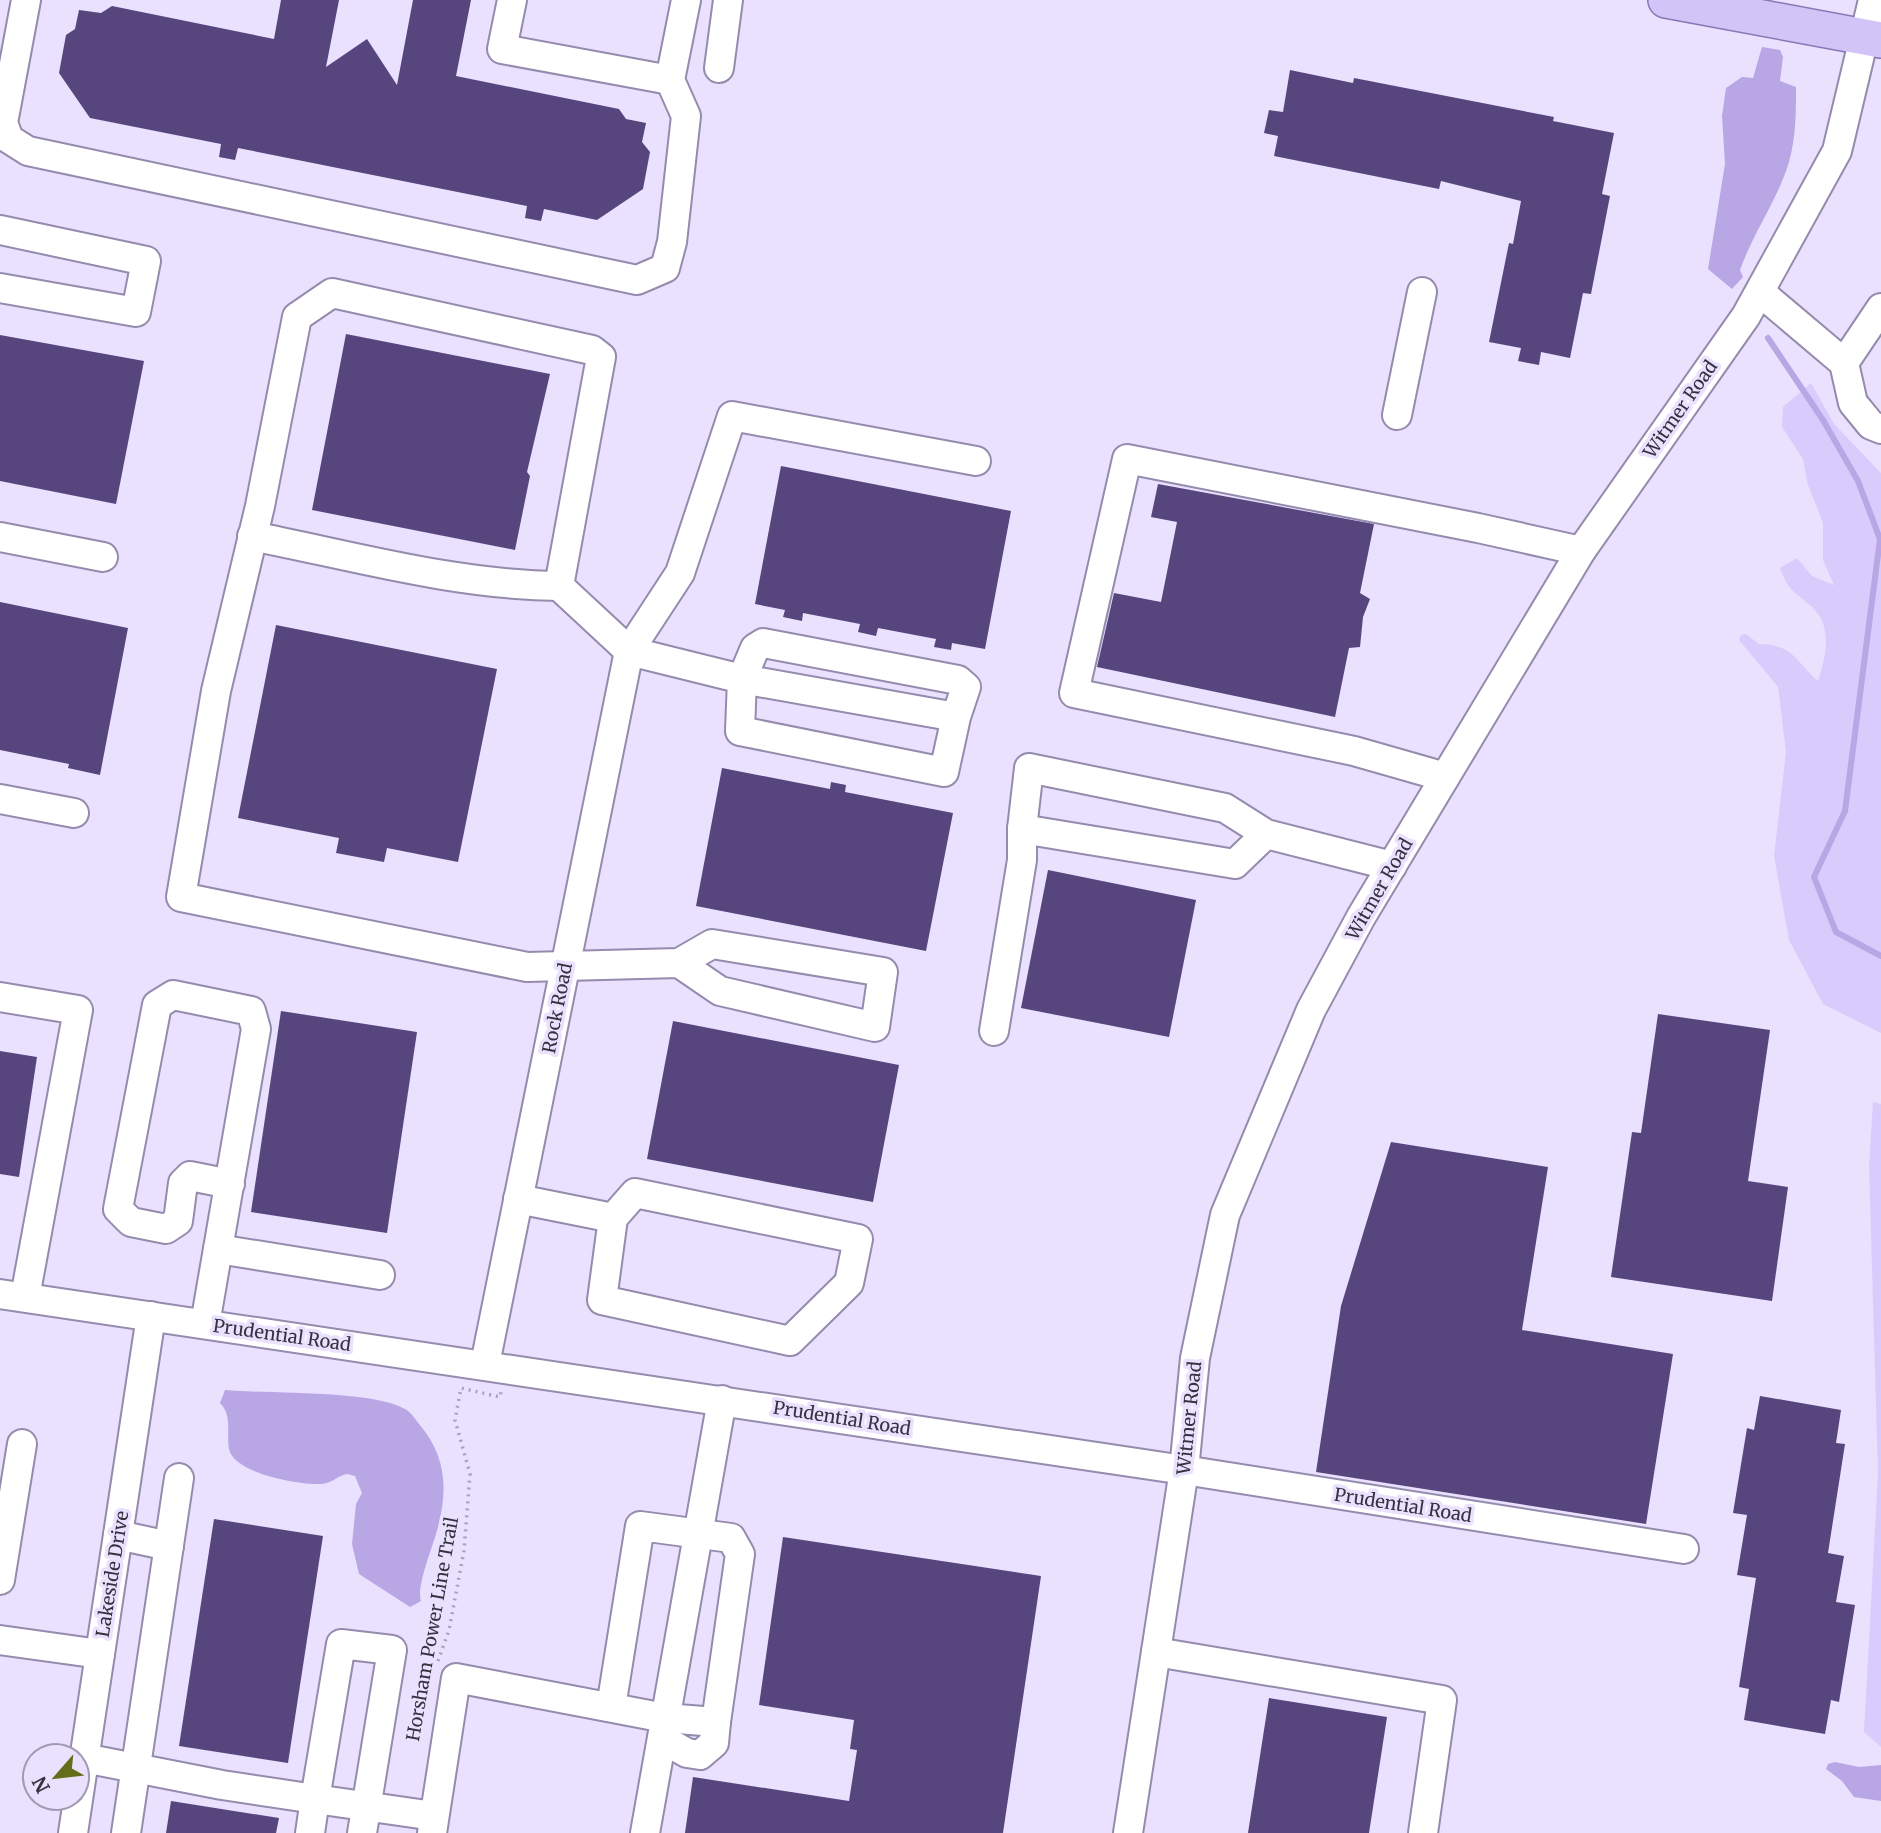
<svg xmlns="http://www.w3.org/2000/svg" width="1881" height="1833" font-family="Merriweather,serif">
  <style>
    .green { fill: #d9ccfd }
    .water { fill: #b8a6e5 }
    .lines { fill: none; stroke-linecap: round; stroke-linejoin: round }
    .stream { stroke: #b8a6e5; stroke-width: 6 }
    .building { fill: #57467d }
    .minor-casing { stroke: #948bad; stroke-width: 32 }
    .major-casing { stroke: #8977b3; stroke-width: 38 }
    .path { stroke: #a9a2ba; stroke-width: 3.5; stroke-dasharray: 2 5; stroke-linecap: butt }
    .minor { stroke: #fff; stroke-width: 28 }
    .major { stroke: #d3c4f7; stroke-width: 35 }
    .labels { text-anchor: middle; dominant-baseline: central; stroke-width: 7; stroke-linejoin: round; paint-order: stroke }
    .street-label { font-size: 18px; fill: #353240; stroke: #e9e1fe }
  </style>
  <rect width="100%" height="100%" fill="#e9e1fe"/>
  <g class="green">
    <path d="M1811,383L1834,424L1881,473V1033L1823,1004L1789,940L1774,856L1786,752L1778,687L1739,640L1741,635L1746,634L1759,644C1793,644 1796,662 1818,681C1826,655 1834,626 1810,605C1793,591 1788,590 1780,568L1797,558L1812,576L1834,585L1823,560V523L1808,485L1803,459L1782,427L1783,407Z"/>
    <polygon points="1873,1102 1881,1104 1881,1747 1864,1732 1878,1474 1869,1165"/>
  </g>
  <g class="water">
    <path d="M1762,47L1780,50L1783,57L1780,81L1796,87C1796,112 1796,137 1789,162C1778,199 1753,233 1740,270L1743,277L1732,289L1708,269L1725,164L1722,116L1726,88L1742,77L1753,78Z"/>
    <path d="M225,1390C267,1394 372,1390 405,1409C411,1412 415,1419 419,1424C448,1458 448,1493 436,1534C432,1548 416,1588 421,1601L410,1607L359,1574L352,1544L356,1504L362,1493L355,1476L347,1474C337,1476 332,1483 322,1484C301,1485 234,1474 229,1449C226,1433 233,1416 220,1403Z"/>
    <polygon points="1835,1762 1859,1767 1881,1765 1881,1801 1854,1797 1842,1781 1826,1769 1828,1764"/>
  </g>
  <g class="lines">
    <polyline class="stream" points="1768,338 1823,420 1858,481 1880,539 1845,811 1814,877 1836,932 1881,956"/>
  </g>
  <g class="building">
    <polygon points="281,0 339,0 326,67 367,39 397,85 413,0 471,0 456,76 619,109 626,119 646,123 642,142 650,152 643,189 597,220 544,209 541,221 525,218 527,206 238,148 235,160 219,157 221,144 90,118 59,73 66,35 75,29 79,10 101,13 112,6 274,39"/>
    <polygon points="1290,70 1353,83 1354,78 1554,117 1553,121 1614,133 1602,194 1610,196 1591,294 1583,293 1570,358 1541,352 1539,365 1518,361 1521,348 1489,342 1509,243 1513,244 1521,201 1441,181 1439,189 1274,156 1278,136 1264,133 1269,110 1283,112"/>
    <polygon points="346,334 550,374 527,472 530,476 515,550 312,510"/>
    <polygon points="0,335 144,361 116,504 0,481"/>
    <polygon points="781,466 1011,511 985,649 952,643 951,650 934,647 936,639 878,628 876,636 858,632 860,624 803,613 802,621 783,617 785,610 755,604"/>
    <polygon points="1158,484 1374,524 1360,593 1370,599 1363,617 1360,647 1349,648 1335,717 1097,667 1114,593 1161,602 1177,522 1151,517"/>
    <polygon points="0,602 128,628 100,775 68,768 69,764 0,750"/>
    <polygon points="276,625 497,669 458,862 387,848 384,862 336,853 339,838 238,818"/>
    <polygon points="722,768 830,789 831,782 846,785 845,792 953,813 926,951 696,906"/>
    <polygon points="1048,870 1196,900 1169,1037 1021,1008"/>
    <polygon points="281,1011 417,1032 387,1233 251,1212"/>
    <polygon points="1658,1014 1770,1030 1748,1181 1788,1187 1772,1301 1611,1277 1632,1132 1641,1133"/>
    <polygon points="673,1021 899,1065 873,1202 647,1159"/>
    <polygon points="0,1051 37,1057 19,1177 0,1174"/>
    <polygon points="1391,1142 1548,1167 1522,1330 1673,1354 1646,1524 1316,1472 1341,1306"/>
    <polygon points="1760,1396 1841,1410 1836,1443 1845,1444 1828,1553 1844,1556 1836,1602 1855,1605 1839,1702 1831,1700 1825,1734 1744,1720 1749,1689 1739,1687 1756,1578 1737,1575 1747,1515 1733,1513 1747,1428 1754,1430"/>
    <polygon points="214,1519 323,1536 288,1763 179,1746"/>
    <polygon points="783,1537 1041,1576 1003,1833 685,1833 693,1777 849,1801 857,1750 850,1749 854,1720 759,1705"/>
    <polygon points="1269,1698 1387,1717 1369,1833 1248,1833"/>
    <polygon points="171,1801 279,1818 276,1833 166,1833"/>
  </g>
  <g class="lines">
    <defs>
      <g id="minor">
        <polyline points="26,0 3,123 9,139 28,151 637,280 665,268 672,242 686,116 670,80 686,0"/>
        <polyline points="512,0 502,49 670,80"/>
        <polyline points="719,68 728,0"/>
        <polyline points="0,230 146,261 136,312 0,288"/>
        <polyline points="1760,292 1844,363 1853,403 1871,425 1881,429"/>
        <polyline points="1844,363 1881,308"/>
        <polyline points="1397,415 1422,292"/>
        <path d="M252,536C353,556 455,585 559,586"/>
        <polyline points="0,537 103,557"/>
        <polyline points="1445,777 1354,751 1074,693 1127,459 1478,528 1581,551"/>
        <polyline points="0,799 74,813"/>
        <polyline points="1266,834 1235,864 1022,829 1029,768 1225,808 1266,834 1392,866"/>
        <polyline points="679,963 712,944 883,972 875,1027 720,991 679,963 527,967 181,897 216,691 260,506 297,317 332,293 592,350 601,357 559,586 629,651 742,679 740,731 944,772 956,717 742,679 755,648 763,643 958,680 966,687 956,717"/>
        <polyline points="0,997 78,1010 25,1297"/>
        <polyline points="994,1031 1022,860 1022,829"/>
        <polyline points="518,1199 613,1218 602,1300 790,1341 849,1283 858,1239 635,1193 613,1218"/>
        <polyline points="218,1249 380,1275"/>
        <polyline points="0,1294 1184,1470 1684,1549"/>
        <polyline points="205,1324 256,1029 251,1011 173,995 157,1005 118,1209 131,1222 166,1229 178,1221 183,1183 190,1176 230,1184"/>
        <polyline points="485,1364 629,651 680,573 732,416 976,461"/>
        <polyline points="118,1535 169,1546"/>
        <polyline points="0,1580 22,1444"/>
        <polyline points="0,1640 100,1654"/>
        <polyline points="1156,1652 1442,1700 1423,1833"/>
        <polyline points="662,1739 687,1753 700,1755 714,1743 716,1722"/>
        <polyline points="84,1758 222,1785 315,1799 310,1833"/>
        <polyline points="73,1833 151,1316"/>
        <polyline points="126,1833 179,1478"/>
        <path d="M362,1833L392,1650L341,1644L315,1799C355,1805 394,1810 434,1816"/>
        <polyline points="432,1833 456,1678 665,1718 716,1722 740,1554 731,1538 640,1526 611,1707"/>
        <polyline points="645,1833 722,1400"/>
        <polyline points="1128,1833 1184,1470 1195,1358 1225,1215 1311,1010 1361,917 1581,551 1746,316 1837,151 1873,0"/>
      </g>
      <polyline id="major" points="1666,0 1881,40"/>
    </defs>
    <use href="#minor" class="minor-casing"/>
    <use href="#major" class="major-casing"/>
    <polyline class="path" points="438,1661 449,1630 464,1551 470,1474 455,1420 461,1388 500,1397 501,1392"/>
    <use href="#minor" class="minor"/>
    <use href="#major" class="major"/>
  </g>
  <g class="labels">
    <g class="street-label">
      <text transform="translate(1680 409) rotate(-55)">Witmer Road</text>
      <text transform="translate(1379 889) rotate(-60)">Witmer Road</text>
      <text transform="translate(557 1008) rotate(-79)">Rock Road</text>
      <text transform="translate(282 1335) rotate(8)">Prudential Road</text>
      <text transform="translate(842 1418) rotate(9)">Prudential Road</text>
      <text transform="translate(1189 1418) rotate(-84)">Witmer Road</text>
      <text transform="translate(1403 1505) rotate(9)">Prudential Road</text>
      <text transform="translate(112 1574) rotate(-81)">Lakeside Drive</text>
      <text transform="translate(432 1629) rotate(-80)">Horsham Power Line Trail</text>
    </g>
  </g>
  <g transform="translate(56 1777) rotate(242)"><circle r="33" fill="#e9e1fe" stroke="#a19bb2" stroke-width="2"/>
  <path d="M0-5L12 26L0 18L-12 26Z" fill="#636f18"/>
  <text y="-10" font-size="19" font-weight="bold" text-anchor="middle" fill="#353240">N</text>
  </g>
</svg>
